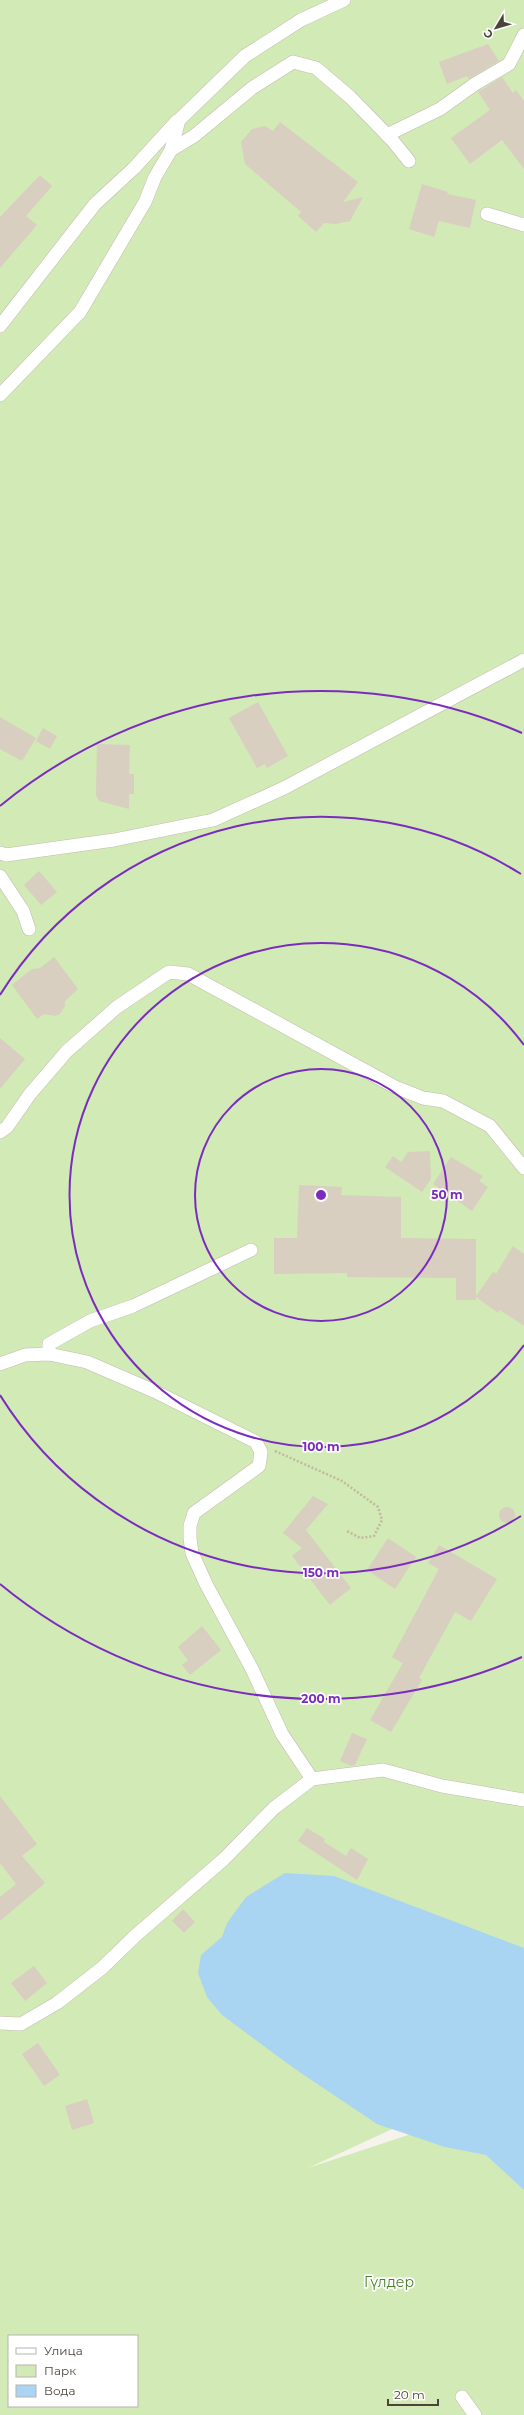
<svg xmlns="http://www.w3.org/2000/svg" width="524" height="2415" font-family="Montserrat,sans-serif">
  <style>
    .green { fill: #d2eab5; fill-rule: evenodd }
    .water { fill: #a9d4f2 }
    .building { fill: #d8cfc1 }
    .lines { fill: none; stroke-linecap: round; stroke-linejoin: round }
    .street-casing { stroke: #c2bbae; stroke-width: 14 }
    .path { stroke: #c4b79f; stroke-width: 2.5; stroke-dasharray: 2 2; stroke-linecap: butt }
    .street { stroke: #fff; stroke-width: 13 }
    .ring { fill: none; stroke: #7b2cbf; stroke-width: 2 }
    .labels { text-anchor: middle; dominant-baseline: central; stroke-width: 3.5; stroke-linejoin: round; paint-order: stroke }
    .park-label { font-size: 14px; fill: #4a7f2a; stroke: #fff }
    .centre { fill: #7b2cbf; stroke: #fff; stroke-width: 2 }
    .ring-label { font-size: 12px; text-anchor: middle; font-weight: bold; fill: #7b2cbf; stroke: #fff; stroke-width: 3.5; stroke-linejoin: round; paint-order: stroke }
  </style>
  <rect width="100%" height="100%" fill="#f6f3ec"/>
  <path class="green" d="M0,0H524V2068L308,2168L524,2097V2415H0ZM9,2336H137V2406H9Z"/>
  <polygon class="water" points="285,1873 334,1876 524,1948 524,2190 486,2155 445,2147 377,2124 295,2069 222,2015 207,1997 198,1973 201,1955 222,1937 227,1923 246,1897"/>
  <g class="building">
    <polygon points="488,44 499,61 469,79 467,76 447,84 439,62"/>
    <polygon points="502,77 513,93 516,90 524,101 524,169 502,140 470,164 451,138 490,110 478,92"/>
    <polygon points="280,122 358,182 343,202 363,197 350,221 336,224 324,223 316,232 298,216 301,212 245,164 241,142 252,129 265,126 273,131"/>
    <polygon points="40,175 52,186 26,216 37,225 0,268 0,217"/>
    <polygon points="422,184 448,192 447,194 476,200 470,228 439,221 434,237 409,229"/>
    <polygon points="258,702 288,756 267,768 265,764 257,768 229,718"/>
    <polygon points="0,717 36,738 22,761 0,749"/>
    <polygon points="43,728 57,736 50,749 36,741"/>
    <polygon points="97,744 130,745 129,774 134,774 134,794 129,794 129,809 99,801 96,795"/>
    <polygon points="39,871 57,892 41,905 24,885"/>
    <polygon points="54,957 78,989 65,1001 65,1006 60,1014 55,1016 44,1014 37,1019 12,985 32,969 40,968"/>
    <polygon points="0,1038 25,1059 0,1089"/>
    <polygon points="430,1151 431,1179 422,1192 385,1167 393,1156 401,1162 408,1152"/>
    <polygon points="451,1157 483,1176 479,1181 488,1187 472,1211 433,1184"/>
    <polygon points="299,1185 342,1187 341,1195 401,1197 401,1238 476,1239 476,1296 493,1272 496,1274 513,1246 524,1254 524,1326 500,1310 498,1313 476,1297 476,1300 456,1300 456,1278 347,1277 347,1273 274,1274 274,1238 297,1238"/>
    <polygon points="313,1496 328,1504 306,1530 351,1588 330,1605 292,1556 302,1548 283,1533"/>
    <circle cx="507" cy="1515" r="8"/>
    <polygon points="388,1538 416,1557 395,1589 367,1570"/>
    <polygon points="439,1545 497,1579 471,1621 455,1612 419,1678 422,1680 391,1732 370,1720 403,1663 392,1657 439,1569 428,1563"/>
    <polygon points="202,1626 221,1650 190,1675 182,1665 188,1660 178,1647"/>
    <polygon points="352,1733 367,1739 355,1765 351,1766 340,1761"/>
    <polygon points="0,1796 37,1844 22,1856 45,1883 0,1921 0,1897 16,1884 0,1863"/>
    <polygon points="307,1828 325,1839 324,1842 346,1856 351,1848 368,1859 357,1880 298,1841"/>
    <polygon points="183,1909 195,1922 184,1933 172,1921"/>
    <polygon points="34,1966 47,1983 25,2001 11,1983"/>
    <polygon points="38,2043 60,2075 44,2086 22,2054"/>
    <polygon points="87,2099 94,2123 72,2130 65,2106"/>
  </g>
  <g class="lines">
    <defs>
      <g id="street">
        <polyline points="387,135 440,109 475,84 509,64 524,35"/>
        <polyline points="171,150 194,136 252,88 293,62 316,68 350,97 392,140 409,161"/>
        <polyline points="487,214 524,225"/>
        <polyline points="0,326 95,204 134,168 177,121"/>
        <polyline points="0,395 80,312 145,202 155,177 171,150 179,120 245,56 301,20 344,0"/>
        <polyline points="0,853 6,855 114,840 213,820 284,788 524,660"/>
        <polyline points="0,876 23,911 29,929"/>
        <polyline points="0,1132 7,1127 30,1094 67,1051 117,1007 169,972 188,974 395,1087 423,1098 443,1101 490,1126 524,1168"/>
        <polyline points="49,1354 49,1344 90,1321 133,1306 251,1250"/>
        <polyline points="0,1364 25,1355 49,1354 87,1362 154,1391 256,1442 261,1452 259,1466 194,1513 190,1526 190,1538 192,1553 206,1584 252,1669 282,1734 312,1779"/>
        <polyline points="0,2023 21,2024 57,2003 102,1968 135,1936 224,1859 274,1808 312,1779 383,1770 442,1786 524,1800"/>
        <polyline points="462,2397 475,2415"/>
      </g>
    </defs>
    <use href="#street" class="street-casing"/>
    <polyline class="path" points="275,1451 342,1481 378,1507 382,1520 374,1536 360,1538 347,1531"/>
    <use href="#street" class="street"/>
  </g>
  <g class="ring">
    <circle cx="321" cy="1195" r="126"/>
    <path d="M524 1345A252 252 0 1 1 524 1045"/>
    <path d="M521 1516A378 378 0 0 1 0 1395M0 995A378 378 0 0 1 521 874"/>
    <path d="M522 1657A504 504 0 0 1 0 1584M0 806A504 504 0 0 1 522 733"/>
  </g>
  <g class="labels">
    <g class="park-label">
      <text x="389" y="2282">Гүлдер</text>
    </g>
  </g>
  <circle cx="321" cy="1195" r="6" class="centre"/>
  <g class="ring-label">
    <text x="447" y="1199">50 m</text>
    <text x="321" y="1451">100 m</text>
    <text x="321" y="1577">150 m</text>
    <text x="321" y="1703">200 m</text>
  </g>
  <rect x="8" y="2335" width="130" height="72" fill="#ffffff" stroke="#b7b4b0"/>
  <rect x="16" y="2348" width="20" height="6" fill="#ffffff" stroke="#b7b4b0"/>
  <text x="44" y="2355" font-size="12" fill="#4b4439">Улица</text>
  <rect x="16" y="2365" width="20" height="12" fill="#d2eab5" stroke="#b7b4b0"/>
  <text x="44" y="2375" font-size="12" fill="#4b4439">Парк</text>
  <rect x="16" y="2385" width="20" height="12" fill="#a9d4f2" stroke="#b7b4b0"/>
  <text x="44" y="2395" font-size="12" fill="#4b4439">Вода</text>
  <g transform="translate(496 28) rotate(232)" stroke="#ffffff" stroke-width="3" paint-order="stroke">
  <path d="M0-3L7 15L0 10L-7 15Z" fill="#4b4439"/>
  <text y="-6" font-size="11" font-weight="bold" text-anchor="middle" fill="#4b4439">С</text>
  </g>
  <path d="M388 2399v6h50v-6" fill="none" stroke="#4b4439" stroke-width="2"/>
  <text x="394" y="2399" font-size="12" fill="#4b4439" stroke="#ffffff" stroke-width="3" paint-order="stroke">20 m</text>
</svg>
